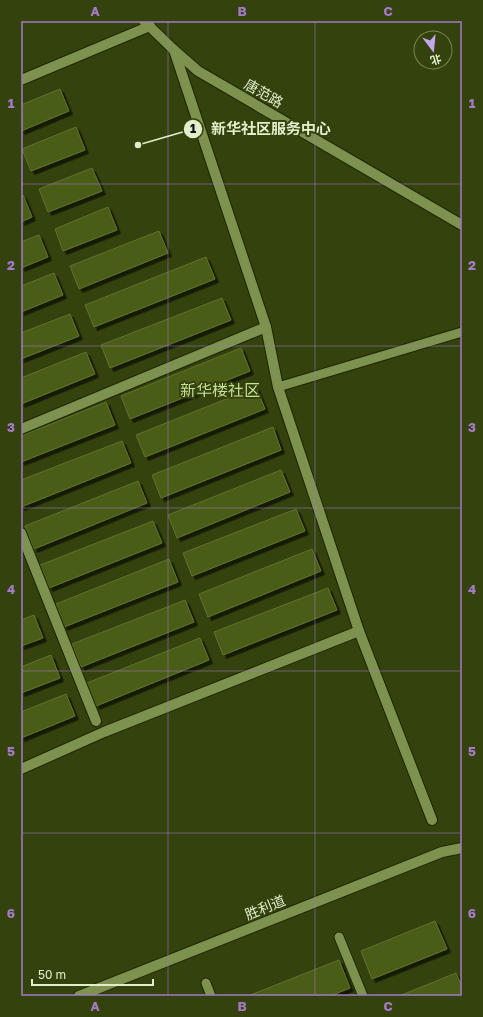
<svg xmlns="http://www.w3.org/2000/svg" width="483" height="1017" font-family="'Golos Text','Noto Sans SC',sans-serif">
  <style>
    .building { fill: #4a5d17; stroke: #5f732f; filter: url(#shadow) }
    .lines { fill: none; stroke-linecap: round; stroke-linejoin: round }
    .lane-casing { stroke: #1d2703; stroke-width: 11 }
    .street-casing { stroke: #1d2703; stroke-width: 12 }
    .secondary-casing { stroke: #1d2703; stroke-width: 12 }
    .lane { stroke: #7c924e; stroke-width: 9 }
    .street { stroke: #7c924e; stroke-width: 10 }
    .secondary { stroke: #7c924e; stroke-width: 10 }
    .grid { fill: none; stroke: #a47ac4; stroke-width: 1; stroke-opacity: 0.55 }
    .labels { text-anchor: middle; dominant-baseline: central; stroke-width: 4; stroke-linejoin: round; paint-order: stroke }
    .street-label { font-size: 14px; fill: #e1eecb; stroke: #34420d }
    .quarter-label { font-size: 16px; fill: #c6de97; stroke: #34420d }
    .leader { fill: none; stroke: #e1eecb; stroke-width: 1.5 }
    .callout-dot { fill: #e1eecb; stroke: #34420d; stroke-width: 1.5 }
    .mark-label { font-size: 12px; text-anchor: middle; font-weight: bold; fill: #111 }
    .callout-label { font-size: 15px; text-anchor: middle; font-weight: bold; fill: #e1eecb; stroke: #34420d; stroke-width: 4; stroke-linejoin: round; paint-order: stroke }
    .neatline { fill: none; stroke: #a47ac4; stroke-width: 1.5 }
    .grid-label { font-size: 13px; text-anchor: middle; font-weight: bold; fill: #a47ac4 }
  </style>
  <defs>
    <filter id="shadow"><feDropShadow dx="3.5" dy="3.5" stdDeviation="0" flood-color="#0009"/></filter>
  </defs>
  <rect width="100%" height="100%" fill="#34420d"/>
  <g class="building">
    <polygon points="60,89 69,111 21,131 21,105"/>
    <polygon points="76,127 85,150 31,171 22,149"/>
    <polygon points="92,168 102,191 48,212 39,189"/>
    <polygon points="23,195 32,217 21,222 21,196"/>
    <polygon points="108,207 117,230 63,251 55,229"/>
    <polygon points="159,231 168,253 79,289 70,266"/>
    <polygon points="39,235 48,257 21,268 21,242"/>
    <polygon points="206,257 215,279 94,327 85,305"/>
    <polygon points="54,273 63,295 21,312 21,286"/>
    <polygon points="222,298 231,320 110,368 101,345"/>
    <polygon points="70,314 79,336 21,359 21,333"/>
    <polygon points="241,348 250,371 130,419 121,396"/>
    <polygon points="86,352 95,374 21,404 21,378"/>
    <polygon points="256,387 265,409 145,457 136,435"/>
    <polygon points="106,402 115,425 21,462 21,436"/>
    <polygon points="273,427 281,450 161,498 152,475"/>
    <polygon points="122,441 131,463 21,507 21,480"/>
    <polygon points="281,470 290,492 177,538 168,515"/>
    <polygon points="138,481 147,503 34,549 25,526"/>
    <polygon points="296,509 305,531 192,576 183,553"/>
    <polygon points="153,521 162,543 49,588 40,565"/>
    <polygon points="312,549 321,571 208,617 199,594"/>
    <polygon points="169,559 178,582 64,627 56,604"/>
    <polygon points="328,588 337,610 223,655 214,632"/>
    <polygon points="185,600 194,622 81,667 72,644"/>
    <polygon points="34,615 43,638 21,646 21,620"/>
    <polygon points="200,638 209,660 96,706 87,683"/>
    <polygon points="51,655 60,678 21,693 21,667"/>
    <polygon points="66,694 75,716 21,738 21,712"/>
    <polygon points="435,921 447,949 372,979 361,951"/>
    <polygon points="339,960 350,988 330,996 248,996"/>
    <polygon points="456,973 462,987 462,996 399,996"/>
  </g>
  <g class="lines">
    <defs>
      <g id="lane">
        <polyline points="278,387 462,332"/>
        <polyline points="339,937 363,996"/>
        <polyline points="206,983 211,996"/>
      </g>
      <g id="street">
        <polyline points="174,50 266,327 278,387 359,631 432,820"/>
        <polyline points="21,429 266,327"/>
        <polyline points="21,533 96,721"/>
        <polyline points="21,769 104,732 359,631"/>
      </g>
      <g id="secondary">
        <polyline points="144,21 174,50 198,71 462,225"/>
        <polyline points="21,80 150,26"/>
        <polyline points="79,996 442,852 462,848"/>
      </g>
    </defs>
    <use href="#lane" class="lane-casing"/>
    <use href="#street" class="street-casing"/>
    <use href="#secondary" class="secondary-casing"/>
    <use href="#lane" class="lane"/>
    <use href="#street" class="street"/>
    <use href="#secondary" class="secondary"/>
  </g>
  <path class="grid" d="M168,21V996M315,21V996M21,184H462M21,346H462M21,508H462M21,671H462M21,833H462"/>
  <g class="labels">
    <g class="street-label">
      <text transform="translate(264 93) rotate(30)">唐范路</text>
      <text transform="translate(265 907) rotate(-22)">胜利道</text>
    </g>
    <g class="quarter-label">
      <text x="220" y="390">新华楼社区</text>
    </g>
  </g>
  <path class="leader" d="M138 145L193 129"/>
  <g class="callout-dot">
    <circle cx="138" cy="145" r="4"/>
    <circle cx="193" cy="129" r="10"/>
  </g>
  <g class="mark-label">
    <text x="193" y="133">1</text>
  </g>
  <g class="callout-label">
    <text x="271" y="134">新华社区服务中心</text>
  </g>
  <rect width="483" height="1017" fill="none" stroke="#34420d" stroke-width="44"/>
  <g transform="translate(433 50) rotate(164)"><circle r="19" fill="#34420d" stroke="#798759"/>
  <path d="M0-3L7 15L0 10L-7 15Z" fill="#c6a6f0"/>
  <text y="-6" font-size="11" font-weight="bold" text-anchor="middle" fill="#e1eecb">北</text>
  </g>
  <path d="M32 979v6h121v-6" fill="none" stroke="#e1eecb" stroke-width="2"/>
  <text x="38" y="979" font-size="12" fill="#e1eecb" stroke="#34420d" stroke-width="3" paint-order="stroke">50 m</text>
  <rect x="22" y="22" width="439" height="973" class="neatline"/>
  <g class="grid-label">
    <text x="95" y="16">A</text>
    <text x="242" y="16">B</text>
    <text x="388" y="16">C</text>
    <text x="11" y="108">1</text>
    <text x="472" y="108">1</text>
    <text x="11" y="270">2</text>
    <text x="472" y="270">2</text>
    <text x="11" y="432">3</text>
    <text x="472" y="432">3</text>
    <text x="11" y="594">4</text>
    <text x="472" y="594">4</text>
    <text x="11" y="756">5</text>
    <text x="472" y="756">5</text>
    <text x="11" y="918">6</text>
    <text x="472" y="918">6</text>
    <text x="95" y="1011">A</text>
    <text x="242" y="1011">B</text>
    <text x="388" y="1011">C</text>
  </g>
</svg>
